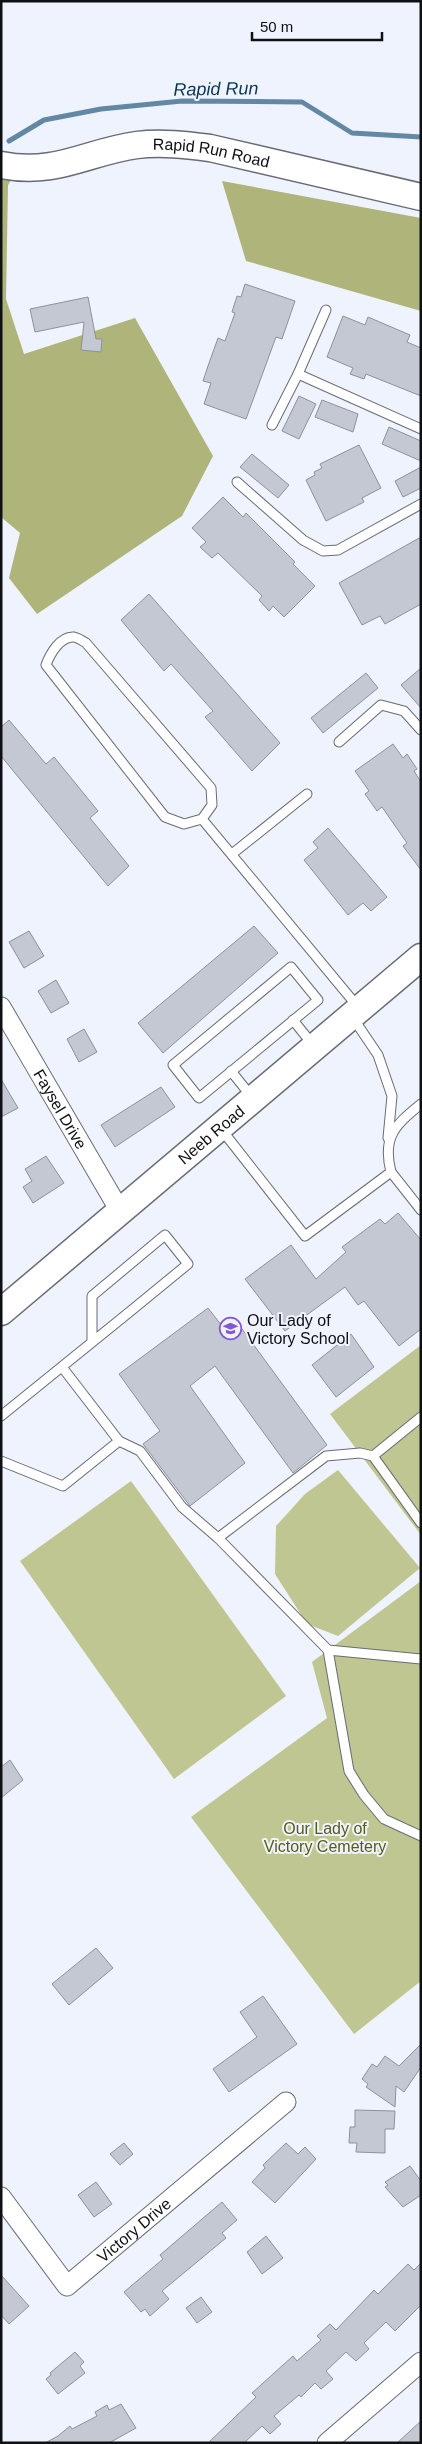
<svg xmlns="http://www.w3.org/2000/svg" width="422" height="2444" font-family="Helvetica,sans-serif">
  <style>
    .green { fill: #bfc691 }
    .forest { fill: #aeb47a }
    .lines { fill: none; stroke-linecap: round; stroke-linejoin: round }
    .stream { stroke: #6288a4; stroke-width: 5 }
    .building { fill: #c4c8d2; stroke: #8d919b }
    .lane-casing { stroke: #686b74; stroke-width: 11 }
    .street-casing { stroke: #686b74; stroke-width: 21 }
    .secondary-casing { stroke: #686b74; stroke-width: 29 }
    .lane { stroke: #fff; stroke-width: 9 }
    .street { stroke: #fff; stroke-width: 19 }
    .secondary { stroke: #fff; stroke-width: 26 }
    .labels { text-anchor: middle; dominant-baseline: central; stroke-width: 4; stroke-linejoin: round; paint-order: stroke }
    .street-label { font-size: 16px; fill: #0f1014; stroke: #eff3fe }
    .poi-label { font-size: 16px; fill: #0f1014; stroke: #eff3fe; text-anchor: start }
    .park-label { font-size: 16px; fill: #565b19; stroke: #eff3fe }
    .water-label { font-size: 18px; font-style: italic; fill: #0a3751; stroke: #eff3fe }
  </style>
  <rect width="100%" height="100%" fill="#eff3fe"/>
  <g class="green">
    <polygon points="421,1345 421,1535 330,1414"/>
    <polygon points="338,1470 420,1568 338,1636 307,1624 275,1574 276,1526 305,1494"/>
    <polygon points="131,1481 286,1696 174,1779 20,1561"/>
    <polygon points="421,1581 421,1981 354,2034 191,1817 327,1718 312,1662"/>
  </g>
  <g class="forest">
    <polygon points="1,165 18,169 8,185 6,299 24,354 135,318 213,456 182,516 37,614 9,578 20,533 1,517"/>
    <polygon points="222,181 421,218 421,311 246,261"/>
  </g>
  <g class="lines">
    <polyline class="stream" points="9,141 44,120 101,109 182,101 302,102 352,133 421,137"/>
  </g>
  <g class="building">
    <polygon points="245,284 295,301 282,339 276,337 246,419 204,404 211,383 203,381 208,366 218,338 225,341 235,313 232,312 237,296 241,297"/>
    <polygon points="88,297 96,339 102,339 101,352 81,350 84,322 35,332 30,309"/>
    <polygon points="343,316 365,325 368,317 410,335 407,342 421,348 421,396 366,374 364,379 350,374 353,368 327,357"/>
    <polygon points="299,396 316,404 299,439 282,431"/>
    <polygon points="322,400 358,414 353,432 315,417"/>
    <polygon points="389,427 421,441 421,461 382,444"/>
    <polygon points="359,445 381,488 362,498 364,502 326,521 306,480 315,475 314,472 322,468 320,464"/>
    <polygon points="252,454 289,485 278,498 240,467"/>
    <polygon points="421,467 421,488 403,497 395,481"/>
    <polygon points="223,497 243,517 246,513 295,562 293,564 315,586 284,617 273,606 269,611 259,600 262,596 218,553 212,558 200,547 206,542 192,528"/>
    <polygon points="421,537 421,604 385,624 380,616 362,625 339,583"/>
    <polygon points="149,594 280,743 252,771 205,717 213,711 171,664 164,671 121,620"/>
    <polygon points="421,668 421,708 401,685"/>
    <polygon points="366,673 378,688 323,733 311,718"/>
    <polygon points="9,720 46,764 54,757 98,811 90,818 129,866 108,886 1,756 1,727"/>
    <polygon points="393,744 403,758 407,754 417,769 414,771 421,782 421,870 403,846 407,843 382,807 377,811 365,794 369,791 355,771"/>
    <polygon points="328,828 387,897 371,911 363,903 348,915 304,860 318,848 313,842"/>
    <polygon points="254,926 278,953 163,1053 138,1023"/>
    <polygon points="29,931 44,956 24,968 9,942"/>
    <polygon points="56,980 69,1003 51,1013 38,991"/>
    <polygon points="84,1029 97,1052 79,1062 67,1039"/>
    <polygon points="1,1079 18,1108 1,1117"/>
    <polygon points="161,1087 175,1107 115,1147 101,1125"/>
    <polygon points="46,1156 64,1183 33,1203 23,1187 32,1181 25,1169"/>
    <polygon points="398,1213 421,1240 421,1329 399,1346 364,1301 358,1305 345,1287 285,1331 245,1279 291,1245 316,1279 346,1252 342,1247 380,1219 385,1224"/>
    <polygon points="208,1308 222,1326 234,1318 327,1445 293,1473 215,1366 190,1386 245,1463 190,1506 143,1444 160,1431 119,1374"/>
    <polygon points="351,1334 374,1367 336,1397 312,1365"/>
    <polygon points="10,1760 23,1780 1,1798 1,1767"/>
    <polygon points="96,1948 113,1968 69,2005 52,1984"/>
    <polygon points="263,1996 297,2044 229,2092 213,2069 257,2037 240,2012"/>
    <polygon points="421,2044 421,2067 404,2092 396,2086 395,2107 366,2087 368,2084 362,2079 372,2064 377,2067 385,2056 399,2066"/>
    <polygon points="355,2110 395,2111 394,2129 385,2129 385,2153 356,2152 357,2143 349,2143 350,2127 355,2127"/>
    <polygon points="124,2143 133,2154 120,2165 110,2154"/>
    <polygon points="286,2143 298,2154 305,2147 316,2159 275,2203 252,2182 265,2168 263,2165"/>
    <polygon points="410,2166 421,2181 421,2195 403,2207 385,2187 388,2185 385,2182"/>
    <polygon points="96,2182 112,2204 94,2217 78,2195"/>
    <polygon points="222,2202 237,2220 222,2233 226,2238 162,2291 169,2299 150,2316 145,2309 141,2312 124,2292 163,2259 160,2255"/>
    <polygon points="266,2236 283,2258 262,2274 247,2252"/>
    <polygon points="421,2263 421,2305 395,2331 386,2322 364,2343 369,2349 356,2361 346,2352 326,2371 333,2379 321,2389 315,2383 301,2397 299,2395 274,2416 281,2424 270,2434 262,2426 244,2443 208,2443 256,2397 252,2393 293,2356 297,2361 321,2340 317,2336 330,2324 336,2330 374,2290 378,2294 408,2264 414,2270"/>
    <polygon points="1,2275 29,2306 9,2324 1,2315"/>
    <polygon points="201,2297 212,2312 197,2323 186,2308"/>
    <polygon points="75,2352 84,2362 80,2366 85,2373 58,2394 46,2379 51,2375 50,2373"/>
    <polygon points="121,2404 136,2428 109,2443 45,2443 58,2436 70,2426 72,2429 97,2416 95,2412 107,2405 109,2410"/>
    <polygon points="421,2421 421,2443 397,2443"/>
  </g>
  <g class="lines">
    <defs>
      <g id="lane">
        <polyline points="298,374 421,429"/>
        <polyline points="272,425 298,374 326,310"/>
        <polyline points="237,482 303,540 323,551 338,550 421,504"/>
        <polyline points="339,742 381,705 404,711 421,730"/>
        <path d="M202,819L212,805L211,788L86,643C83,641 78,638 74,637C60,636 50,654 46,665L165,817L184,824L202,819L358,1007"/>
        <polyline points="232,854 307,794"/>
        <polygon points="291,967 318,1000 199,1098 173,1065"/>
        <polyline points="353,1018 378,1055 392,1096 388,1138"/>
        <polyline points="293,1020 313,1045"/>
        <polyline points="231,1071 251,1096"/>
        <path d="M221,1129L305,1236L391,1172C382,1137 395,1125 421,1104"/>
        <polyline points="391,1172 421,1210"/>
        <path d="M1,1416C64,1365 126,1315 188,1264L165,1235L92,1296V1342"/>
        <polyline points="119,1441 140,1451 182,1507 218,1538 328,1650 421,1659"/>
        <polyline points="373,1456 421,1417"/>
        <polyline points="1,1461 63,1486 119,1441 62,1367"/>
        <polyline points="218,1538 326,1456 360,1453 373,1456 421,1523"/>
        <polyline points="328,1650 349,1771 364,1795 384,1819 421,1836"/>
      </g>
      <g id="street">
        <path id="s1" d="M1,1007L120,1211"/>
        <path id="s2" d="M1,2197L67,2286L286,2102"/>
        <polyline points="327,2443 421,2362"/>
      </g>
      <g id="secondary">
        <path id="s3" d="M1,165C56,176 86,152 137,145C161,142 186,145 210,148L421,197"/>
        <path id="s4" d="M1,1312L421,957"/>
      </g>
    </defs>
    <use href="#lane" class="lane-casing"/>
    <use href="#street" class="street-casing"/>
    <use href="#secondary" class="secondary-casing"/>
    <use href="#lane" class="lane"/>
    <use href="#street" class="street"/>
    <use href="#secondary" class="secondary"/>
  </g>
  <defs>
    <symbol id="school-ring" viewBox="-11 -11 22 22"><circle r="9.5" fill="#eff3fe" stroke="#8458d2" stroke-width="1.5"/><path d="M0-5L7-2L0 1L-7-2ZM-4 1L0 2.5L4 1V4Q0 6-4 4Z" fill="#8458d2"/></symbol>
  </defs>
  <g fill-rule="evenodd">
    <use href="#school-ring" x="218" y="1316" width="25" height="25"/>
  </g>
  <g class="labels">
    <g class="street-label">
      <text stroke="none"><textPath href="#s3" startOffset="214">Rapid Run Road</textPath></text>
      <text stroke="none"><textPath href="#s1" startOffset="118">Faysel Drive</textPath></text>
      <text stroke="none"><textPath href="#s4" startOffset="275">Neeb Road</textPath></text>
      <text stroke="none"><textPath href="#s2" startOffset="198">Victory Drive</textPath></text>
    </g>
    <g class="poi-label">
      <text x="247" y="1320">Our Lady of<tspan x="247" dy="18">Victory School</tspan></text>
    </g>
    <g class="park-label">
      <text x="325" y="1828">Our Lady of<tspan x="325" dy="18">Victory Cemetery</tspan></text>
    </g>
    <g class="water-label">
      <text transform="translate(216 89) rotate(-1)">Rapid Run</text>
    </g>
  </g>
  <rect width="422" height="2444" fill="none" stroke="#0f1014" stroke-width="5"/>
  <path d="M252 32v8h130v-8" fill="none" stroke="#0f1014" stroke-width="2.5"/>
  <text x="260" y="32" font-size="15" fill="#0f1014" stroke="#eff3fe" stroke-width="4" paint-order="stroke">50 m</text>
</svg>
